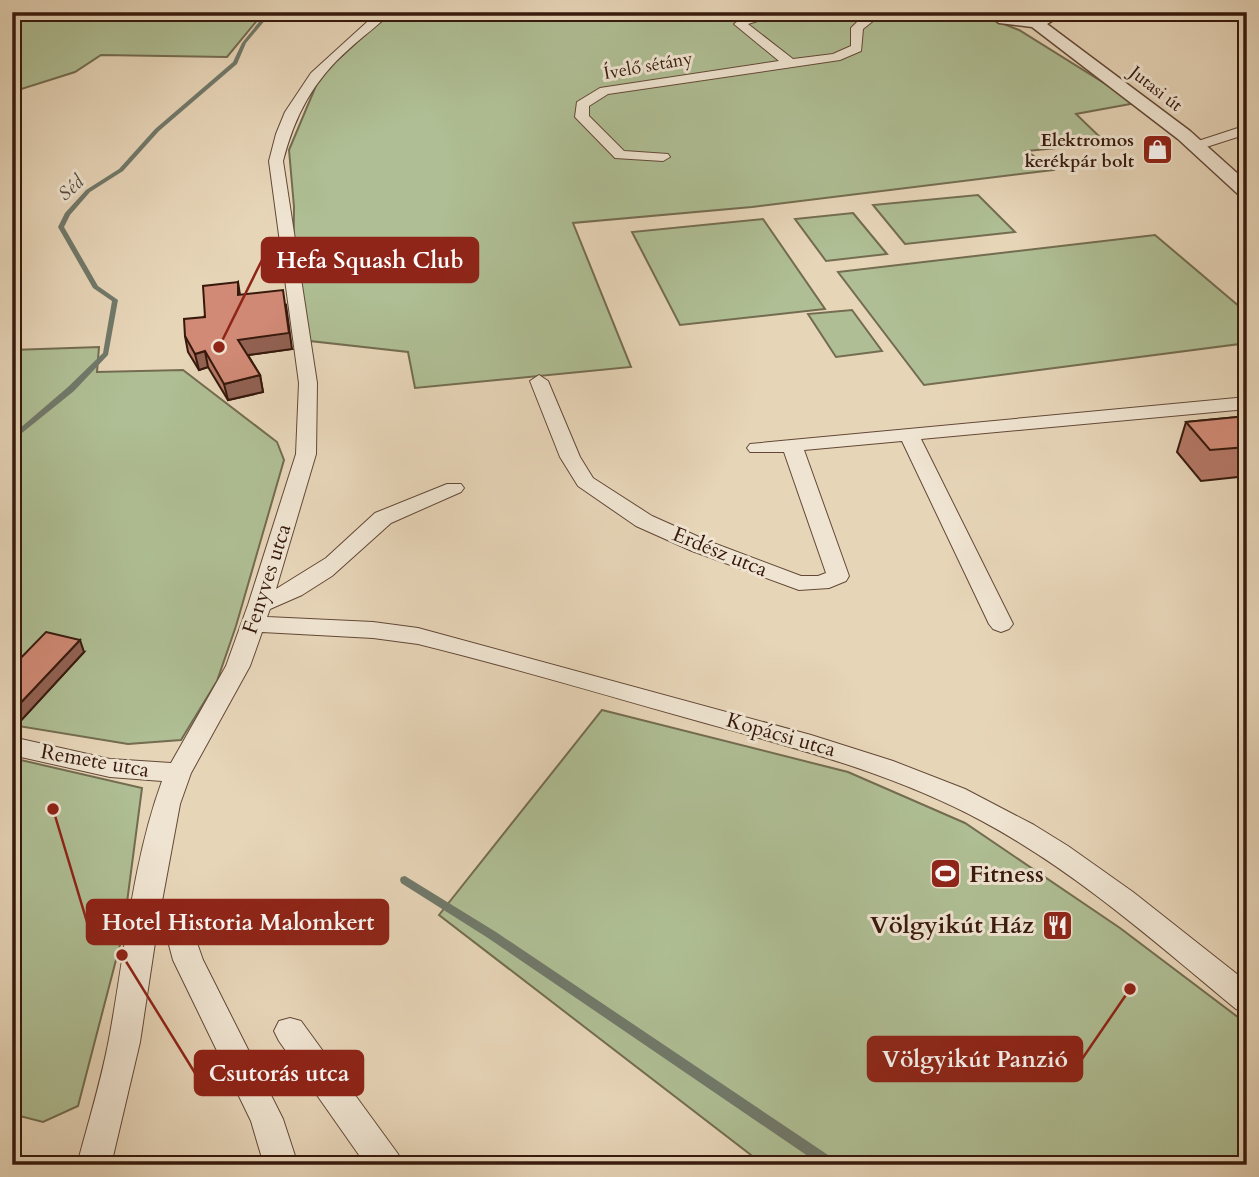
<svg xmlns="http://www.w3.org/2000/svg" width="1259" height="1177" font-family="Cardo,serif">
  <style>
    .green { fill: #afbe94; stroke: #736c50; stroke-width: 2 }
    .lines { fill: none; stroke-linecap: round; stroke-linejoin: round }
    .stream { fill: #71796a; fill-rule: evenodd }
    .minor-casing { stroke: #634837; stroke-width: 2 }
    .tertiary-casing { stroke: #634837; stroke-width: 3 }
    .minor { fill: #efe4d1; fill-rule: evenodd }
    .tertiary { fill: #efe4d1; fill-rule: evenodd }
    .wall { fill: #b47765; stroke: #37190c; stroke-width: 2 }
    .shaded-wall { fill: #926153; stroke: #37190c; stroke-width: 2 }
    .building { fill: #d18a76; stroke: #37190c; stroke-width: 2 }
    .labels { text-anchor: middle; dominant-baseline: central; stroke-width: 6; stroke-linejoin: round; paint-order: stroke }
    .far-street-label { font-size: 18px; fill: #37190c; stroke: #efe4d1 }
    .far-poi-label { font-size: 18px; font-weight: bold; fill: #37190c; stroke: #efe4d1; text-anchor: end }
    .far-water-label { font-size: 19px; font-style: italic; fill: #54493b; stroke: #efe4d1 }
    .street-label { font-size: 21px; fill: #37190c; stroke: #efe4d1 }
    .near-poi-label { font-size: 24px; font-weight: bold; fill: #37190c; stroke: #efe4d1; text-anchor: start }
    .leader { fill: none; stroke: #8f2418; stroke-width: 2.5 }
    .callout-dot { fill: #8f2418; stroke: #efe4d1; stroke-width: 2.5 }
    .callout { fill: #8f2418; stroke: #8f2418; stroke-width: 2.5 }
    .callout-label { font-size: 23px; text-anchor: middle; font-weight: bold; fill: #fff }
  </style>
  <rect width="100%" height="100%" fill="#e7d5b8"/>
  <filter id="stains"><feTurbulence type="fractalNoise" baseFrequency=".00286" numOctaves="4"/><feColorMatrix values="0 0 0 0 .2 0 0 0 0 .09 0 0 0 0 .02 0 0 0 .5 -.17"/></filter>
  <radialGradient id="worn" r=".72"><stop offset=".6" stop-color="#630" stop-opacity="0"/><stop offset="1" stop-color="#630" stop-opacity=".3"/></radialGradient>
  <g class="green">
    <polygon points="12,12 264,12 227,57 101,55 75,72 12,92"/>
    <polygon points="390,12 981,12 981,15 1019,30 1136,103 1076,114 1106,143 1027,151 1053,170 752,207 573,223 631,367 415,388 408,352 310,341 293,294 294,207 289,150 320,76"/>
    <polygon points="978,195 1015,232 905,244 873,205"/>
    <polygon points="853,213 887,254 826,261 795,219"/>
    <polygon points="763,219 825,309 680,325 632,232"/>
    <polygon points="1155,235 1247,313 1247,343 924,385 838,272"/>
    <polygon points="852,310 882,351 836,357 808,314"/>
    <polygon points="99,347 97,372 183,370 277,442 284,460 236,626 217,681 181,740 128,744 12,725 12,350"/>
    <polygon points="602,710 848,772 965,823 1120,928 1247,1024 1247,1165 764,1165 439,915"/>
    <polygon points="12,758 142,788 123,933 78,1106 43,1122 12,1114"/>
  </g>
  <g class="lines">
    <g class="stream">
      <polygon points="267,12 272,12 246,43 237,64 159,131 123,171 90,192 70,215 64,227 98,286 118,300 108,355 74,391 12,441 12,435 68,387 103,353 112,301 93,288 58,227 65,213 86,190 119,169 155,129 233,62 242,43"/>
      <polygon points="405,876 496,932 837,1161 838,1165 821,1165 488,938 401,883 400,880 401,877"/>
    </g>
    <defs>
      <g id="minor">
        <path d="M378,12H391C378,26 363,36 349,49C313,81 295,115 283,161L317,383L316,454L276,589L326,558L375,513L447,484H461L464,488L461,492L391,523L332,576L302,595L270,609L267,617L373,622L418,628L811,735L893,761L965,789L1034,825L1068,846L1133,892L1247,982V1013L1236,1009C1155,942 1075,871 982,821C893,773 795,748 698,721C605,695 512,667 418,644L373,638L262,632L250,666L191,773L180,804L160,912L191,926L203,960L283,1119L298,1165H264L251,1121L173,960L168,941L156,936L140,1042L111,1165H77C88,1123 101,1082 109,1039C125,954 132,863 162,781L110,777L12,755V737L110,759L171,763L226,666L248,605L296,454L299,383L269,161L276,134L285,112L311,73Z"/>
        <path d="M762,12H996L999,15L993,19L873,21L863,29L861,51L840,60L608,94L589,106V116L624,151L668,154L670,157L663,161L615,158L575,117L577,102L600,88L779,61L734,24L745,16ZM783,17L859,20L851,28V46L833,54L793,59L748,24L764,19Z"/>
        <polygon points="12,53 16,54 18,62 12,66"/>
        <polygon points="1247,125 1247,134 1197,150 1190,146 1192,143"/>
        <polygon points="539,375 548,381 580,457 593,478 652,516 708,541 801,576 818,576 826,573 784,452 750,452 747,448 750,444 1247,397 1247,409 921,439 1013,624 1009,629 1001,632 993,629 989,624 902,441 804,450 849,576 846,581 829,588 799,590 692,551 636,526 578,486 560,457 530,381"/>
        <polygon points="290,1018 301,1021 398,1154 403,1165 366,1165 279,1041 274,1031 279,1021"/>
      </g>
      <polygon id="tertiary" points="985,12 1001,12 1020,19 1056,14 1058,17 1047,24 1190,131 1247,182 1247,198 1240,196 1178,139 1032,27 999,23"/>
    </defs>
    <use href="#minor" class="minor-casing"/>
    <use href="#tertiary" class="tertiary-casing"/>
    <use href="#minor" class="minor"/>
    <use href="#tertiary" class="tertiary"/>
  </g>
  <g class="wall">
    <polygon points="238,282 240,295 292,349 248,355 260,375 263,392 228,400 208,367 199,370 188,352 185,336"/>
    <polygon points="1247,416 1247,476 1201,481 1177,452 1186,422"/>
    <polygon points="84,652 16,726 12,725 12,667"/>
  </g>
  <g class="shaded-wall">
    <polygon points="286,305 292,349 241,356 238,340"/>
    <polygon points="205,351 208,367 199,370 195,354"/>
    <polygon points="260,375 263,392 228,400 224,384"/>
    <polygon points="80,640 84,652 16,726 12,716 12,712"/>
  </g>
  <g class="building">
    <polygon points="238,282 238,295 283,290 289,333 238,340 260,375 224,384 205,351 195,354 185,336 184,319 205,317 203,286"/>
    <polygon points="1247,416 1247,447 1210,450 1186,422"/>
    <polygon points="46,632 80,640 12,712 12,667"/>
  </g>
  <defs>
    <symbol id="shop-square" viewBox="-11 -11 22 22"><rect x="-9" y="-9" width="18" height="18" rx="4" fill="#8f2418" stroke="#efe4d1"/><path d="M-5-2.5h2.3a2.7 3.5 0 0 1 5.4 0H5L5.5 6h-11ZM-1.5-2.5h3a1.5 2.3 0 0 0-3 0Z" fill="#fff"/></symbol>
    <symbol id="stadium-square" viewBox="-11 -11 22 22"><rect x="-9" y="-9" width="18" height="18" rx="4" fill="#8f2418" stroke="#efe4d1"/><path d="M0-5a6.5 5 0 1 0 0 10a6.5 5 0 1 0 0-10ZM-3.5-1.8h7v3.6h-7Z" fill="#fff"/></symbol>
    <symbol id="restaurant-square" viewBox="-11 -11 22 22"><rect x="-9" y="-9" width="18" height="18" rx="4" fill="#8f2418" stroke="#efe4d1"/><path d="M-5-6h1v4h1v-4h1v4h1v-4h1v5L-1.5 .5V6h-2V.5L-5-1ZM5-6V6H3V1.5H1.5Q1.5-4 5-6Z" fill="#fff"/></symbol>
  </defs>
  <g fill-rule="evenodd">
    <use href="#shop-square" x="1140" y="132" width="35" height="35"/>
    <use href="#stadium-square" x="928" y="856" width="35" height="35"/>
    <use href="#restaurant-square" x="1040" y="908" width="35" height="35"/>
  </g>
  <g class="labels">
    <g class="far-street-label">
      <text transform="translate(648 66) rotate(-10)">Ívelő sétány</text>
      <text transform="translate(1156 89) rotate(38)">Jutasi út</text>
    </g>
    <g class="far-poi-label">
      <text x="1134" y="140">Elektromos<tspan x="1134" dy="21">kerékpár bolt</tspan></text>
    </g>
    <g class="far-water-label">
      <text transform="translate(71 188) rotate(-43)">Séd</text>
    </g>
    <g class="street-label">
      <text transform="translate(720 552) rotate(22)">Erdész utca</text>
      <text transform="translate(267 579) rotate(-72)">Fenyves utca</text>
      <text transform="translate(781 735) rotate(16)">Kopácsi utca</text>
      <text transform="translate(95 761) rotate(10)">Remete utca</text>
    </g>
    <g class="near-poi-label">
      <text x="969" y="874">Fitness</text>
      <text x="1034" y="925" text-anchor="end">Völgyikút Ház</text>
    </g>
  </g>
  <path class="leader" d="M219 347L262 260M53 809L87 922M1130 989L1082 1059M122 955L195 1073"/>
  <g class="callout-dot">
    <circle cx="219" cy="347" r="7"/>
    <circle cx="53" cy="809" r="7"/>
    <circle cx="1130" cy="989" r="7"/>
    <circle cx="122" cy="955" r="7"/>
  </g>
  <g class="callout">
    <rect x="262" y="238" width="216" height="44" rx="7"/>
    <rect x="87" y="900" width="301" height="44" rx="7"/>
    <rect x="868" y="1037" width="214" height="44" rx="7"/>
    <rect x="195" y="1051" width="168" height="44" rx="7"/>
  </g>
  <g class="callout-label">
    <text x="370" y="268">Hefa Squash Club</text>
    <text x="238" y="930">Hotel Historia Malomkert</text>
    <text x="975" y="1067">Völgyikút Panzió</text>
    <text x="279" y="1081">Csutorás utca</text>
  </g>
  <rect width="1259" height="1177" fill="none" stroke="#e7d5b8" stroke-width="42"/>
  <rect x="14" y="14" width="1231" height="1149" fill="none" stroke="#37190c" stroke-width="3.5"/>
  <rect x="21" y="21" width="1217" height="1135" fill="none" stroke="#37190c" stroke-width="2"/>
  <rect width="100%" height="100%" filter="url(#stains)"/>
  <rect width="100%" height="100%" fill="url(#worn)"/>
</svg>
